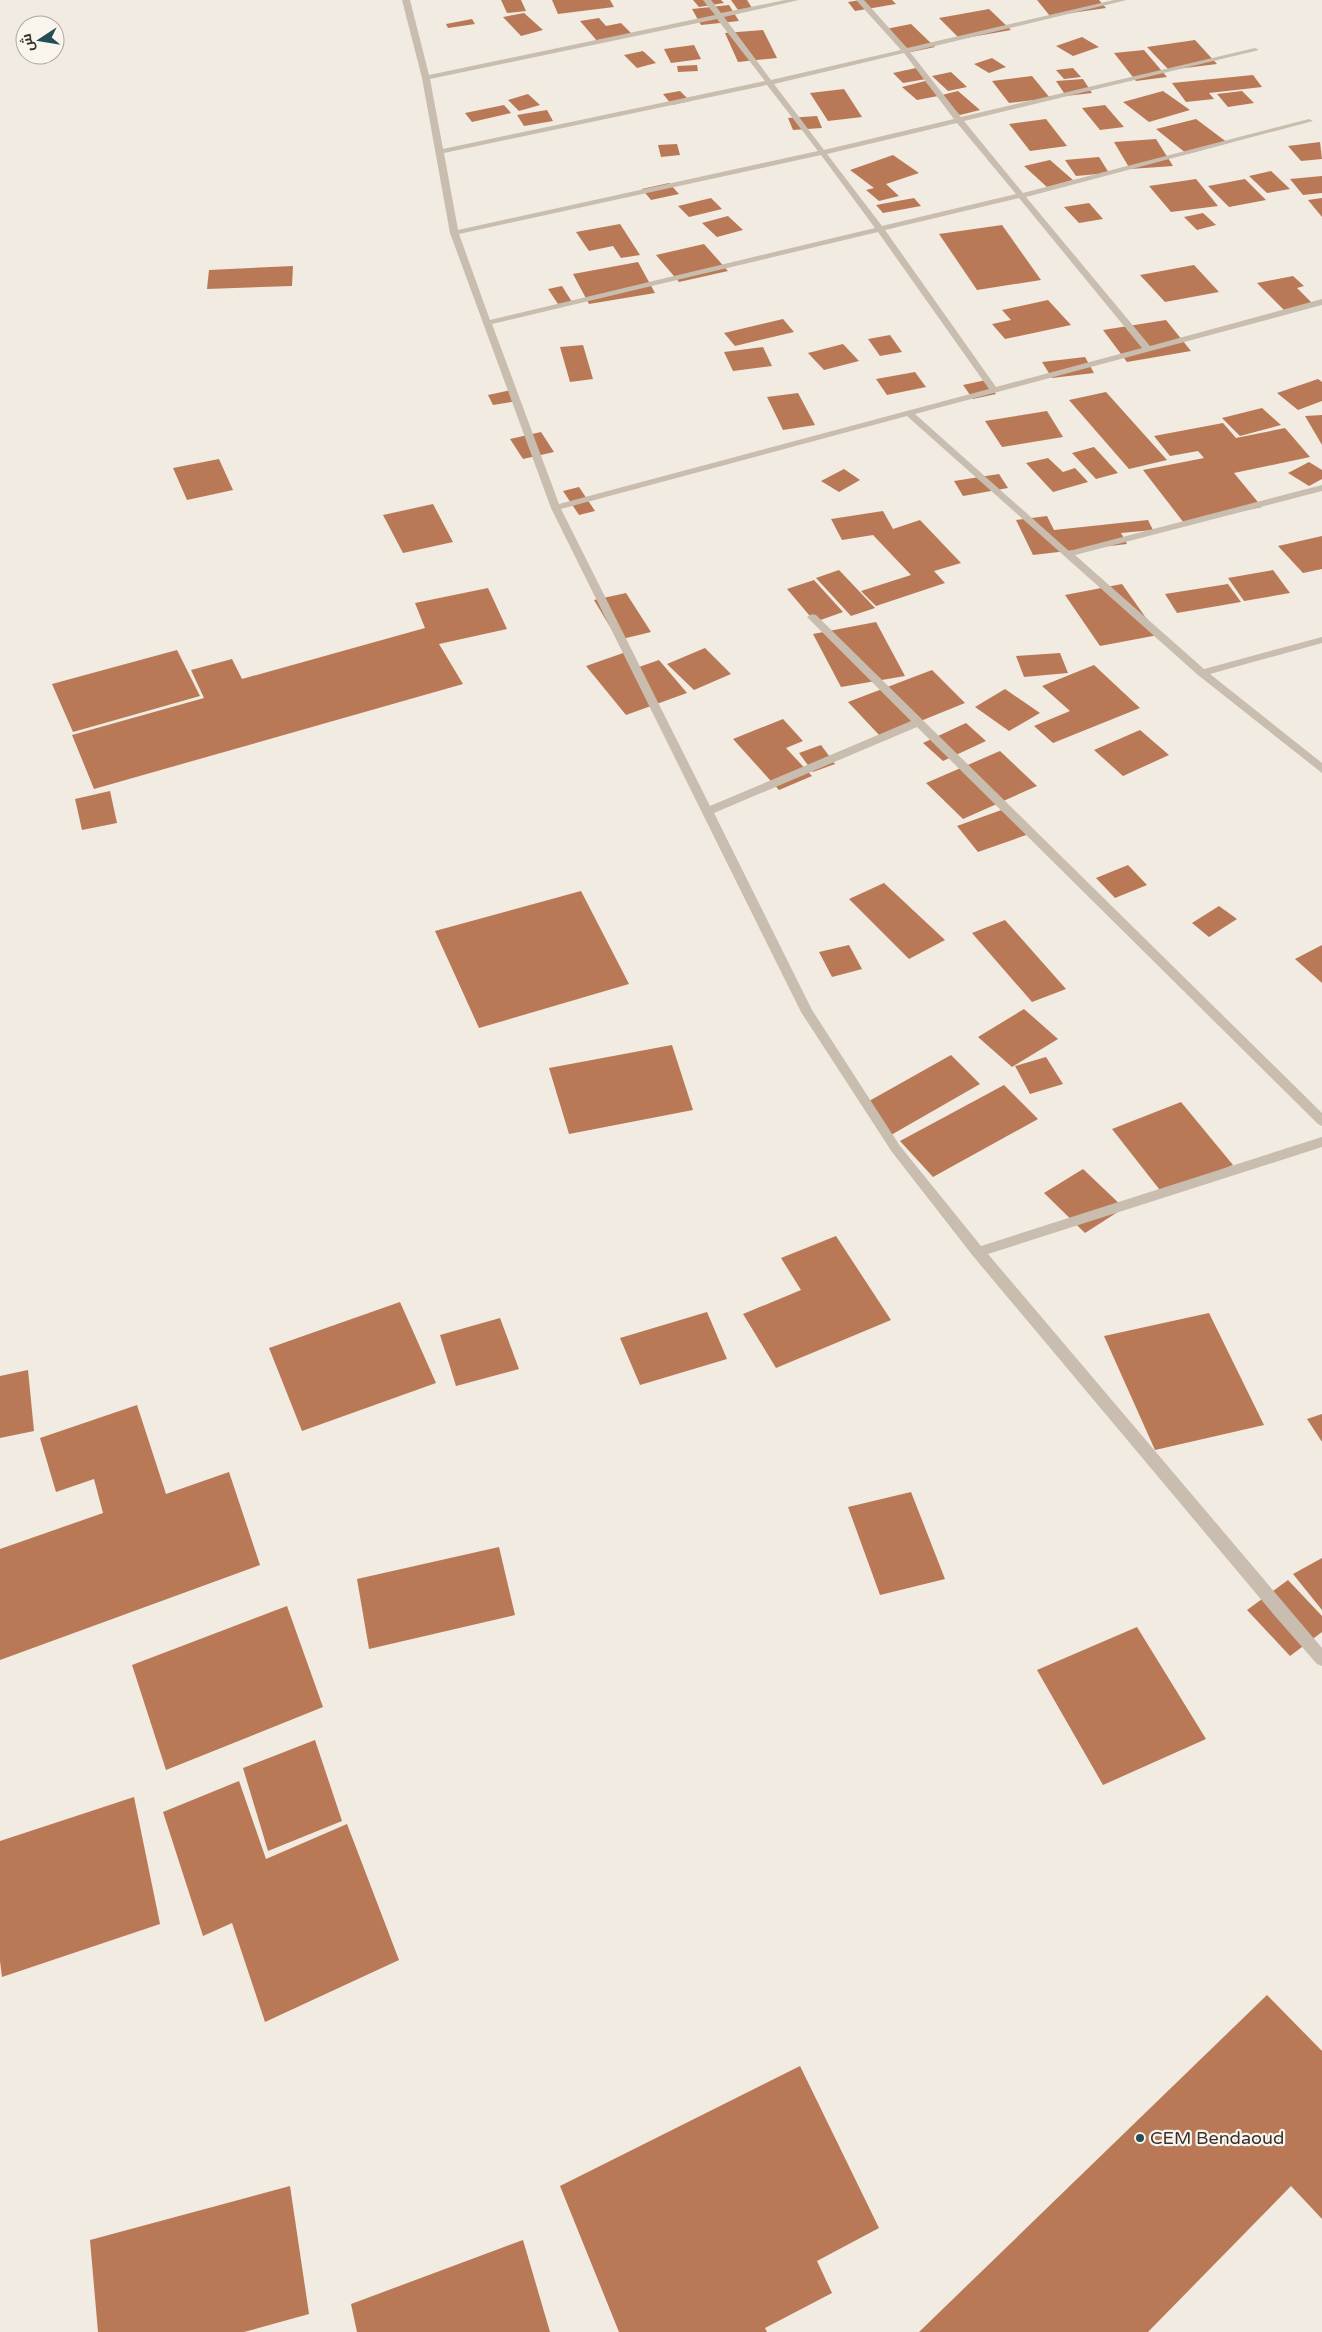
<svg xmlns="http://www.w3.org/2000/svg" width="1322" height="2332" font-family="'Varela Round',Cairo,sans-serif">
  <style>
    .building { fill: #ba7956 }
    .lines { fill: none; stroke-linecap: round; stroke-linejoin: round }
    .minor { fill: #c8bdae; fill-rule: evenodd }
    .poi-dot { fill: #254d55; stroke: #f9f5ed; stroke-width: 2 }
    .labels { text-anchor: middle; dominant-baseline: central; stroke-width: 4.5; stroke-linejoin: round; paint-order: stroke }
    .near-poi-label { font-size: 18px; fill: #38312b; stroke: #f9f5ed; text-anchor: start }
  </style>
  <rect width="100%" height="100%" fill="#f1ebe1"/>
  <g class="building">
    <polygon points="501,0 521,0 526,11 507,13"/>
    <polygon points="552,0 610,0 614,7 558,14"/>
    <polygon points="693,0 721,0 724,3 699,7"/>
    <polygon points="731,0 747,0 752,8 738,10"/>
    <polygon points="860,0 892,0 896,4 855,11 848,2"/>
    <polygon points="1037,0 1099,0 1106,8 1050,16"/>
    <polygon points="729,5 739,21 701,25 692,9"/>
    <polygon points="989,9 1011,30 960,39 939,18"/>
    <polygon points="524,13 543,30 521,36 503,17"/>
    <polygon points="599,18 606,26 621,23 632,34 598,42 580,21"/>
    <polygon points="472,19 475,24 448,28 446,24"/>
    <polygon points="911,24 935,47 911,52 886,29"/>
    <polygon points="763,30 777,58 738,62 725,33"/>
    <polygon points="1082,37 1099,47 1073,56 1056,46"/>
    <polygon points="1195,40 1217,64 1169,70 1147,47"/>
    <polygon points="694,45 701,59 671,63 664,49"/>
    <polygon points="1144,50 1167,77 1136,81 1114,53"/>
    <polygon points="643,51 656,63 637,68 624,55"/>
    <polygon points="992,58 1006,67 989,73 974,64"/>
    <polygon points="697,65 698,71 678,72 677,66"/>
    <polygon points="916,68 926,79 903,83 893,73"/>
    <polygon points="1073,68 1081,77 1064,79 1056,70"/>
    <polygon points="951,72 967,87 948,91 932,76"/>
    <polygon points="1253,75 1262,87 1209,93 1214,99 1186,102 1172,83"/>
    <polygon points="1032,76 1050,98 1009,103 992,81"/>
    <polygon points="1083,79 1092,93 1066,96 1056,81"/>
    <polygon points="925,81 942,95 958,91 980,110 960,115 938,96 917,100 902,87"/>
    <polygon points="844,89 862,117 828,121 810,93"/>
    <polygon points="680,91 690,101 672,105 663,94"/>
    <polygon points="1163,91 1190,110 1149,122 1123,102"/>
    <polygon points="1242,91 1254,103 1228,107 1217,94"/>
    <polygon points="528,94 540,105 519,111 508,100"/>
    <polygon points="504,105 511,113 472,122 465,113"/>
    <polygon points="1105,105 1124,127 1100,130 1082,108"/>
    <polygon points="547,110 553,121 524,126 517,115"/>
    <polygon points="817,116 822,128 793,130 788,118"/>
    <polygon points="1046,119 1067,146 1030,151 1009,124"/>
    <polygon points="1196,119 1228,143 1187,154 1156,129"/>
    <polygon points="1156,139 1173,166 1130,169 1114,142"/>
    <polygon points="1320,142 1322,159 1301,161 1288,146"/>
    <polygon points="677,144 680,155 661,157 658,145"/>
    <polygon points="893,155 919,173 886,184 899,196 879,201 866,190 874,188 850,170"/>
    <polygon points="1099,157 1109,173 1076,176 1065,160"/>
    <polygon points="1050,160 1073,180 1047,187 1024,166"/>
    <polygon points="1271,171 1290,189 1267,193 1249,176"/>
    <polygon points="1322,176 1322,193 1303,195 1290,179"/>
    <polygon points="1196,179 1218,206 1171,212 1149,186"/>
    <polygon points="1245,179 1266,200 1229,207 1208,186"/>
    <polygon points="669,183 679,194 651,200 642,189"/>
    <polygon points="711,198 722,209 689,217 678,206"/>
    <polygon points="914,198 921,206 883,213 876,205"/>
    <polygon points="1322,198 1322,217 1308,200"/>
    <polygon points="1089,203 1103,219 1079,223 1064,207"/>
    <polygon points="1203,213 1216,225 1197,230 1184,217"/>
    <polygon points="728,216 743,230 717,237 702,223"/>
    <polygon points="620,224 640,255 621,258 613,246 589,251 576,232"/>
    <polygon points="1002,225 1041,280 977,290 939,234"/>
    <polygon points="704,244 728,271 679,282 656,255"/>
    <polygon points="638,262 655,293 589,304 573,274"/>
    <polygon points="1194,265 1219,292 1165,302 1140,275"/>
    <polygon points="293,266 292,286 207,289 209,270"/>
    <polygon points="1293,276 1304,286 1297,288 1313,304 1284,310 1257,283"/>
    <polygon points="562,286 572,302 558,304 548,289"/>
    <polygon points="1048,300 1071,325 1005,339 992,324 1011,320 1002,310"/>
    <polygon points="783,319 794,332 735,346 724,333"/>
    <polygon points="1166,320 1191,351 1127,362 1103,330"/>
    <polygon points="890,335 902,352 880,356 868,339"/>
    <polygon points="843,344 859,361 824,370 808,353"/>
    <polygon points="583,345 593,379 570,382 560,347"/>
    <polygon points="763,347 772,366 733,371 724,352"/>
    <polygon points="1085,357 1094,373 1052,378 1042,362"/>
    <polygon points="915,372 926,387 887,395 876,379"/>
    <polygon points="1318,379 1322,382 1322,401 1298,410 1277,393"/>
    <polygon points="986,380 996,394 973,399 963,385"/>
    <polygon points="511,390 517,401 493,405 488,395"/>
    <polygon points="1106,392 1167,460 1129,469 1069,400"/>
    <polygon points="798,393 815,425 783,430 767,397"/>
    <polygon points="1262,408 1281,425 1240,436 1222,418"/>
    <polygon points="1047,411 1063,437 1002,447 985,421"/>
    <polygon points="1322,415 1322,445 1305,416"/>
    <polygon points="1223,423 1236,438 1285,428 1310,457 1234,473 1262,507 1184,523 1143,470 1204,458 1198,451 1170,456 1154,436"/>
    <polygon points="541,432 554,452 523,459 510,439"/>
    <polygon points="1094,447 1118,473 1096,479 1072,453"/>
    <polygon points="1048,458 1063,472 1075,468 1088,482 1053,492 1026,463"/>
    <polygon points="219,459 233,490 187,500 173,468"/>
    <polygon points="1309,462 1322,470 1322,479 1309,486 1288,473"/>
    <polygon points="844,469 860,480 839,492 821,481"/>
    <polygon points="999,474 1008,488 963,496 954,481"/>
    <polygon points="579,487 595,511 579,515 563,491"/>
    <polygon points="433,504 453,542 403,553 383,515"/>
    <polygon points="883,511 893,529 920,520 961,563 934,571 945,583 876,606 861,591 911,575 873,535 842,540 831,519"/>
    <polygon points="1047,516 1054,530 1148,520 1153,530 1121,533 1127,544 1033,555 1016,520"/>
    <polygon points="1322,536 1322,569 1303,573 1278,546"/>
    <polygon points="839,570 875,608 851,616 816,578"/>
    <polygon points="1273,570 1290,593 1244,601 1228,578"/>
    <polygon points="814,580 843,612 815,622 787,589"/>
    <polygon points="1122,584 1158,635 1100,646 1065,595"/>
    <polygon points="1228,584 1241,602 1177,613 1165,594"/>
    <polygon points="488,588 507,629 439,644 463,684 94,789 72,735 204,698 191,670 232,659 242,679 425,628 415,603"/>
    <polygon points="626,593 651,632 618,640 594,600"/>
    <polygon points="876,622 905,676 841,687 813,634"/>
    <polygon points="705,648 731,674 694,690 667,664"/>
    <polygon points="177,650 200,696 73,732 52,684"/>
    <polygon points="626,652 639,667 659,660 687,693 626,715 586,666"/>
    <polygon points="1060,653 1068,673 1024,677 1016,656"/>
    <polygon points="1094,665 1140,708 1053,743 1034,726 1070,711 1042,686"/>
    <polygon points="932,670 965,703 881,737 848,702"/>
    <polygon points="1005,689 1040,713 1009,731 975,707"/>
    <polygon points="783,719 803,741 786,748 812,776 779,790 733,739"/>
    <polygon points="966,723 986,741 943,761 923,743"/>
    <polygon points="1140,730 1169,755 1123,776 1094,750"/>
    <polygon points="821,745 835,764 813,772 799,753"/>
    <polygon points="1000,751 1037,786 963,819 926,783"/>
    <polygon points="110,791 117,823 82,830 75,799"/>
    <polygon points="1007,808 1029,834 978,852 957,826"/>
    <polygon points="1128,865 1147,885 1115,898 1096,878"/>
    <polygon points="884,883 945,940 909,959 849,899"/>
    <polygon points="581,891 629,984 479,1028 435,931"/>
    <polygon points="1219,906 1237,919 1209,937 1192,923"/>
    <polygon points="1005,920 1066,989 1032,1002 972,933"/>
    <polygon points="849,945 862,969 832,977 819,952"/>
    <polygon points="1322,945 1322,983 1295,959"/>
    <polygon points="1024,1009 1058,1039 1012,1067 978,1037"/>
    <polygon points="672,1045 693,1110 569,1134 549,1068"/>
    <polygon points="951,1055 980,1084 891,1135 862,1105"/>
    <polygon points="1046,1057 1063,1084 1030,1094 1015,1066"/>
    <polygon points="1004,1085 1038,1119 933,1177 900,1141"/>
    <polygon points="1181,1102 1233,1165 1163,1194 1112,1129"/>
    <polygon points="1083,1169 1124,1208 1085,1233 1044,1193"/>
    <polygon points="836,1236 891,1320 776,1368 743,1314 801,1290 781,1258"/>
    <polygon points="400,1302 436,1383 302,1431 269,1348"/>
    <polygon points="707,1312 727,1359 640,1385 620,1338"/>
    <polygon points="1209,1313 1264,1425 1155,1450 1104,1336"/>
    <polygon points="500,1318 519,1369 456,1386 440,1335"/>
    <polygon points="28,1370 34,1431 0,1438 0,1376"/>
    <polygon points="137,1405 166,1494 229,1472 260,1565 0,1660 0,1549 103,1513 94,1479 56,1492 40,1438"/>
    <polygon points="1322,1414 1322,1442 1307,1419"/>
    <polygon points="911,1492 945,1579 880,1595 848,1507"/>
    <polygon points="499,1547 515,1615 369,1649 357,1579"/>
    <polygon points="1322,1558 1322,1610 1293,1574"/>
    <polygon points="1288,1580 1322,1616 1322,1632 1290,1656 1247,1610"/>
    <polygon points="287,1606 323,1707 166,1770 132,1665"/>
    <polygon points="1137,1627 1206,1739 1103,1785 1037,1670"/>
    <polygon points="315,1740 342,1821 268,1851 243,1768"/>
    <polygon points="239,1781 266,1859 347,1824 399,1960 265,2022 232,1923 203,1936 163,1812"/>
    <polygon points="134,1797 160,1924 2,1977 0,1961 0,1841"/>
    <polygon points="1267,1995 1322,2051 1322,2219 1291,2186 1148,2332 919,2332"/>
    <polygon points="800,2066 879,2228 817,2261 832,2293 765,2328 767,2332 619,2332 560,2186"/>
    <polygon points="290,2186 309,2314 244,2332 98,2332 90,2240"/>
    <polygon points="523,2240 550,2332 357,2332 351,2304"/>
  </g>
  <g class="lines">
    <path class="minor" d="M402,0H410L429,75L715,15L703,0H711L721,13L785,0H799L724,17L771,80L901,50L856,0H864L907,48L1114,0H1127L910,52L961,117L1255,48L1259,50L964,121L1023,193L1309,119L1313,121L1026,197L1150,346L1322,299V305L915,414L1069,551L1322,485V491L1075,555L1204,669L1322,637V643L1210,674L1322,763V773L1198,675L907,416L561,509L710,806L911,721L807,617L812,614L816,615L1322,1113V1126L1318,1124L917,727L714,813L812,1010L900,1146L981,1246L1322,1137V1147L988,1254L1322,1648V1666L1317,1664L1274,1615L973,1256L892,1152L801,1012L551,508L450,233L422,78ZM717,19L765,81L443,149L430,79ZM904,53L954,119L824,150L774,84ZM767,85L818,151L458,230L444,153ZM957,123L1016,194L882,226L827,154ZM821,155L875,228L490,320L459,234ZM1019,198L1142,348L996,387L885,230ZM878,232L989,389L559,504L492,324Z"/>
  </g>
  <circle class="poi-dot" cx="1140" cy="2138" r="5"/>
  <g class="labels">
    <g class="near-poi-label">
      <text x="1150" y="2138">CEM Bendaoud</text>
    </g>
  </g>
  <g transform="translate(40 40) rotate(258)"><circle r="24" fill="#f9f5ed" stroke="#aca79f"/>
  <path d="M0-4L9 19L0 12L-9 19Z" fill="#254d55"/>
  <text y="-8" font-size="14" font-weight="bold" text-anchor="middle" fill="#38312b">ش</text>
  </g>
</svg>
